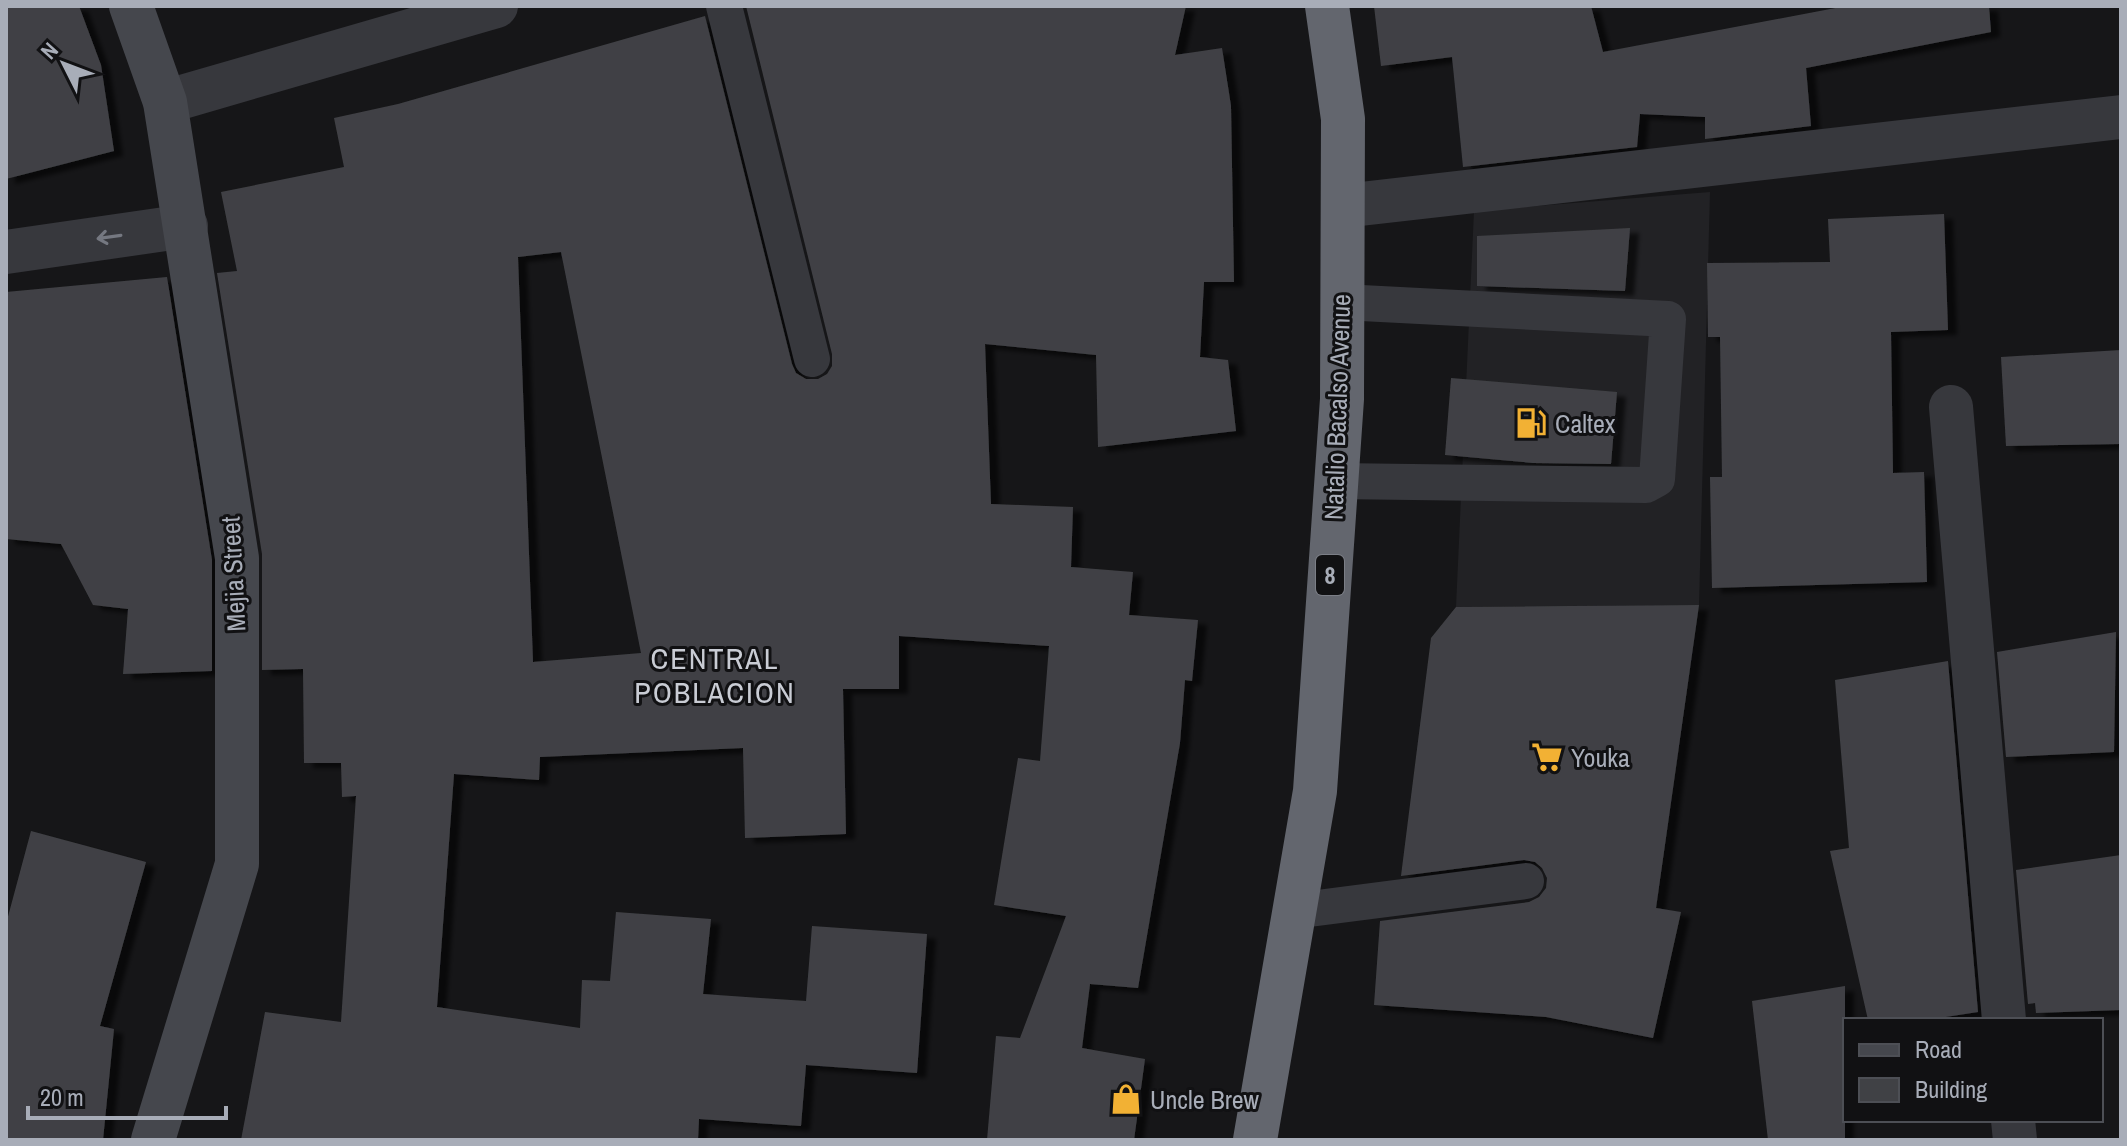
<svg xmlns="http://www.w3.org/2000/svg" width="2127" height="1146" font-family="'Archivo Narrow',sans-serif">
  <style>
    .built { fill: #222225 }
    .building { fill: #404145; fill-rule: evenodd; filter: url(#shadow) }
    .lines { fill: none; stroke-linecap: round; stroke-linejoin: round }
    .lane { stroke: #37383d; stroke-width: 36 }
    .street { stroke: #37383d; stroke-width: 44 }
    .secondary { stroke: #45474d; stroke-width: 44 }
    .highway { stroke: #63666e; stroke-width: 44 }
    .oneway { stroke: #757881 }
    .labels { text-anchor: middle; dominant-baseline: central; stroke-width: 6; stroke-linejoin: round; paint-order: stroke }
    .shield { fill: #111113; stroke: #7b7e86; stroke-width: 2 }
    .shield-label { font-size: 24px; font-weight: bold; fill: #a8adb8 }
    .street-label { font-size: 26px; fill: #a8adb8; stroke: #111113 }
    .poi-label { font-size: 26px; fill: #a8adb8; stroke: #111113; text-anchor: start }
    .quarter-label { font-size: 30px; letter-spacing: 2px; fill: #c9ccd4; stroke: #111113 }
  </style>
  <defs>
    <filter id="shadow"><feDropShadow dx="9" dy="5" stdDeviation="2" flood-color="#0009"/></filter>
  </defs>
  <rect width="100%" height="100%" fill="#161618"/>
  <polygon class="built" points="1710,192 1699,605 1456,607 1474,211"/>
  <g class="building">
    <polygon points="6,6 79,6 101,65 114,151 6,179"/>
    <path d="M746,6H1186L1175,55L1222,48L1231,106L1234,282H1204L1200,357L1228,360L1236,431L1098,447L1096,355L985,344L991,504L1073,507L1071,567L1133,572L1129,615L1198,620L1192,681L1185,680L1180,743L1138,988L1090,984L1082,1048L1145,1059L1134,1140H987L996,1036L1020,1038L1066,916L994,905L1018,758L1040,761L1049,646L899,636V689H843L846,834L745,838L743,748L540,757L539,780L454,774L437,1007L580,1028L582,980L610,981L616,912L711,919L703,994L806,1001L812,926L927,934L917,1073L806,1065L801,1126L699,1119L698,1140H241L265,1012L341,1022L356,796L342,797L341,763H304L303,669L262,670V554L217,273L237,271L221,192L344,167L334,118L398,104L705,16L792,364L796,373L806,379H818L827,374L832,366V354ZM561,252L641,653L533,662L518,257Z"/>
    <polygon points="1374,6 1591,6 1603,52 1846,6 1989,6 1991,32 1806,68 1811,126 1705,139 1705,117 1640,114 1637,147 1463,167 1452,57 1381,66"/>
    <polygon points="1944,214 1948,330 1891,332 1893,473 1924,472 1927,582 1712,588 1710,477 1722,477 1720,337 1708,337 1707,263 1830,262 1828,219"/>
    <polygon points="1630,228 1625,291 1477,286 1477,236"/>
    <polygon points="167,277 212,560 212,671 123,674 128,609 93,605 61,544 6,539 6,292"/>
    <polygon points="2121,350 2121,444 2006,446 2001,357"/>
    <polygon points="1451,378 1617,392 1611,464 1533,463 1445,455"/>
    <polygon points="1699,605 1656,908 1681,912 1653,1038 1546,1017 1374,1005 1380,921 1529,902 1539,897 1546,888 1547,878 1542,868 1535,862 1524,860 1401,876 1431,638 1456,607"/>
    <polygon points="2116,632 2114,752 2006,757 1997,652"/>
    <polygon points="1948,661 1978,1012 1926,1020 1868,1020 1830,851 1849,848 1835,680"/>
    <polygon points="31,831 146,862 100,1026 114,1029 103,1140 6,1140 6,924"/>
    <polygon points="2121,855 2121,1010 2036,1013 2035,1003 2028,1004 2016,870"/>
    <polygon points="1845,986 1845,1140 1768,1140 1752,1001"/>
  </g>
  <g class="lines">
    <g class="lane">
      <polyline points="724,6 812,359"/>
      <polyline points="1336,481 1646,485 1657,479 1668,319 1342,302"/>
      <polyline points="1294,911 1526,881"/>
    </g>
    <g class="street">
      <polyline points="165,102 496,6"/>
      <polyline points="1343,206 2121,117"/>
      <polyline points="6,252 186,226"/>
      <polyline points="1951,407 2004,1020"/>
      <polyline points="2013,1120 2015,1140"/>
    </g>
    <polyline class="secondary" points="131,6 165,102 237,558 237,864 153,1140"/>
    <polyline class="highway" points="1255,1140 1315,791 1342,399 1343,119 1327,6"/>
  </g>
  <defs><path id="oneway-shaft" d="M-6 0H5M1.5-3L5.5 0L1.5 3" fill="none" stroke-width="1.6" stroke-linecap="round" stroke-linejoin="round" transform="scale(2)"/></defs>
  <use class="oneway" href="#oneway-shaft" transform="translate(109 237) rotate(172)"/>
  <defs>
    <symbol id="fuel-bare" viewBox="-9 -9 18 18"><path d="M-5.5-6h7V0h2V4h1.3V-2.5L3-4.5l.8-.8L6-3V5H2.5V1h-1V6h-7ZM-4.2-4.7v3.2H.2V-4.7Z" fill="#f2b134" stroke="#111113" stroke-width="2.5" paint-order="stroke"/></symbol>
    <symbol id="supermarket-bare" viewBox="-9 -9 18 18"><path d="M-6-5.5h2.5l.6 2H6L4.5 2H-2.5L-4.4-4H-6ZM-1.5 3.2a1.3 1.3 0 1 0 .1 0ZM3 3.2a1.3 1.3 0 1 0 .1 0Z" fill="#f2b134" stroke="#111113" stroke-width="2.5" paint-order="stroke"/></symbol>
    <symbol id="shop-bare" viewBox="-9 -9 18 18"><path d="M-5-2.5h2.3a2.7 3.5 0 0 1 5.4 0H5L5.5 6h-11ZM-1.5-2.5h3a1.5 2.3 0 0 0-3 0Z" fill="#f2b134" stroke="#111113" stroke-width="2.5" paint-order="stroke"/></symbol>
  </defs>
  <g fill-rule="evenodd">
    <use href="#fuel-bare" x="1509" y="401" width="44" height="44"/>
    <use href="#supermarket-bare" x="1525" y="735" width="44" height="44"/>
    <use href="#shop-bare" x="1104" y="1077" width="44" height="44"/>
  </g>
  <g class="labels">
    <rect class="shield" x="1316" y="555" width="28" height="40" rx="6"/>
    <g class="shield-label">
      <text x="1330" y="575">8</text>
    </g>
    <g class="street-label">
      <text transform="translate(1337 407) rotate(-88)">Natalio Bacalso Avenue</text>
      <text transform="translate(233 574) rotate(-93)">Mejia Street</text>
    </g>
    <g class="poi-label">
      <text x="1555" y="423">Caltex</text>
      <text x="1571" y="757">Youka</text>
      <text x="1150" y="1099">Uncle Brew</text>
    </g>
    <g class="quarter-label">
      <text x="715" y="658">CENTRAL<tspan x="715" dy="34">POBLACION</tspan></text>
    </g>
  </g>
  <rect width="2127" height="1146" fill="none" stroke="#a8adb8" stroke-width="16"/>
  <rect x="1843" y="1018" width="260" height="104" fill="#111113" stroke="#4d4f55" stroke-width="2"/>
  <rect x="1859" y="1044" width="40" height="12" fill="#45474d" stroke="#4d4f55" stroke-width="2"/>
  <text x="1915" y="1058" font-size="24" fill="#a8adb8">Road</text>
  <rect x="1859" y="1078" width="40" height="24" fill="#404145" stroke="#4d4f55" stroke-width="2"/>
  <text x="1915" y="1098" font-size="24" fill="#a8adb8">Building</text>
  <g transform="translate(64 64) rotate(312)" stroke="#111113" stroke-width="6" paint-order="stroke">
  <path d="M0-6L14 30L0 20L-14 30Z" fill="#a8adb8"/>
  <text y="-12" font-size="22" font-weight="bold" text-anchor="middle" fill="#a8adb8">N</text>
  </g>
  <path d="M28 1106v12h198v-12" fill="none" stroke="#a8adb8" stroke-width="4"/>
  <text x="40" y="1106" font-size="24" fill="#a8adb8" stroke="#111113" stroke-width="6" paint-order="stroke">20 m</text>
</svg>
